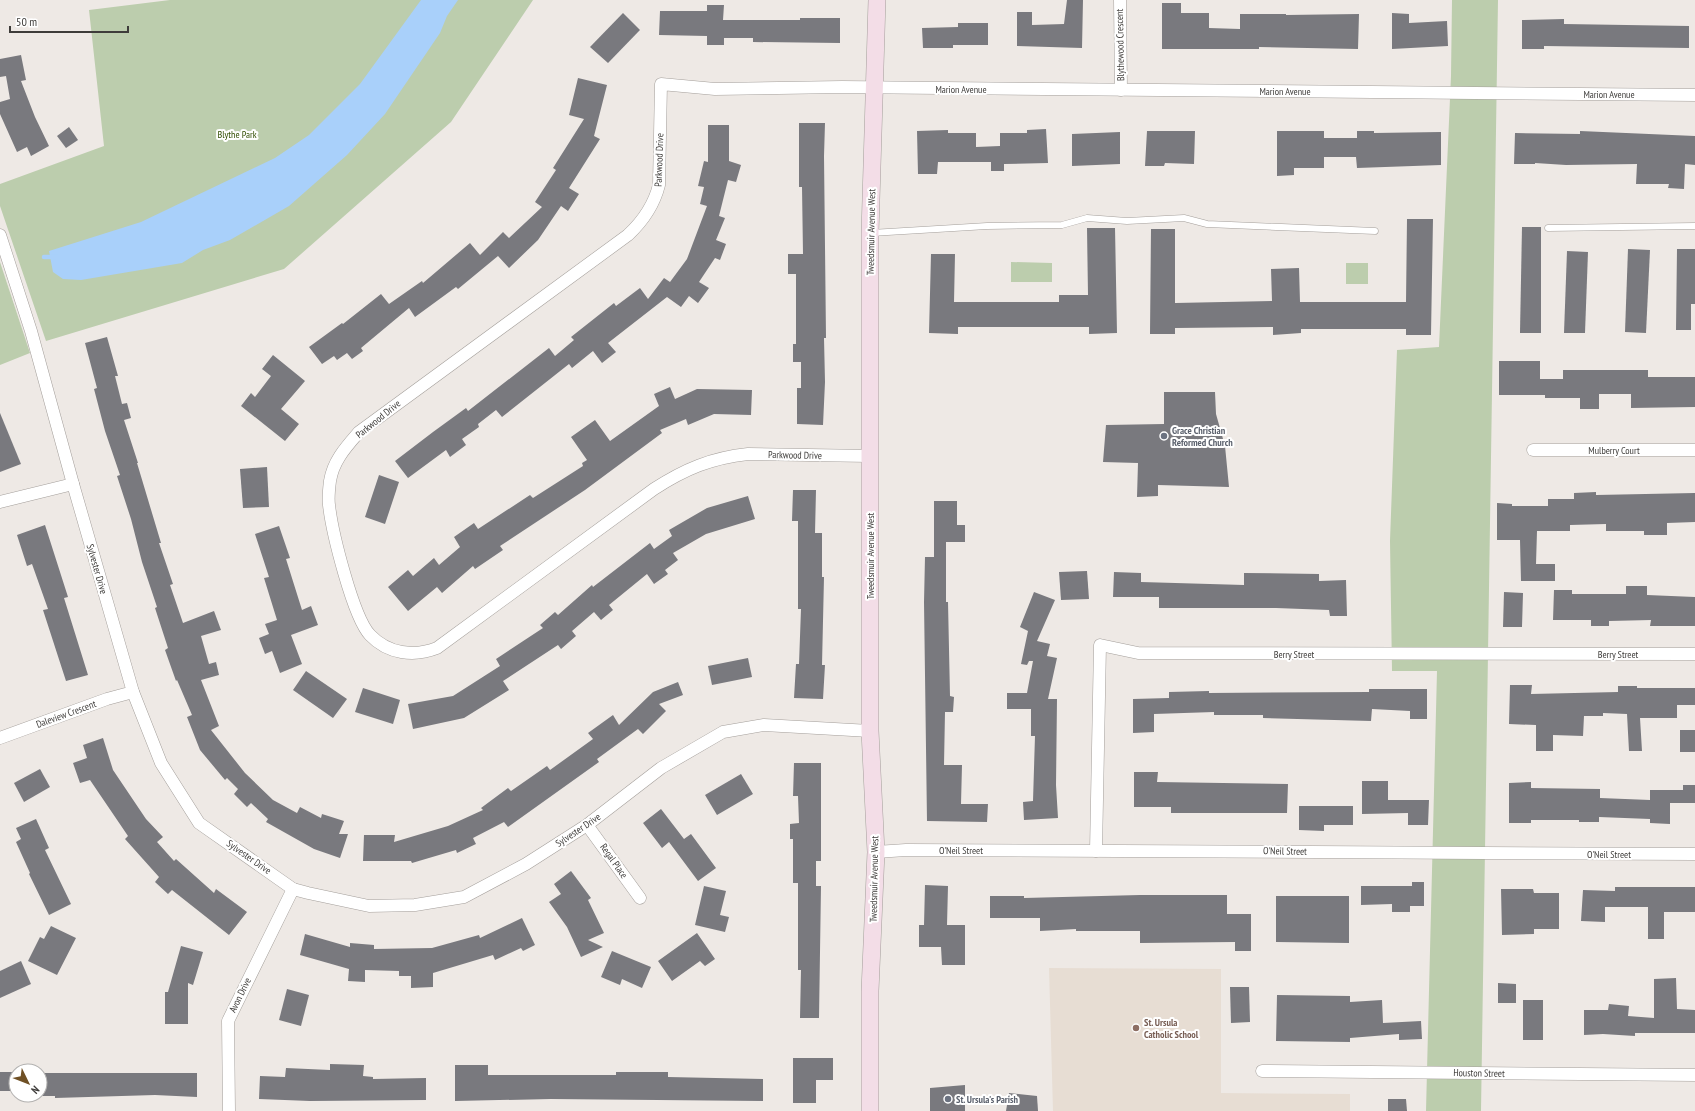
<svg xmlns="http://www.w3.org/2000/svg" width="1695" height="1111" font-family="'PT Sans Narrow',sans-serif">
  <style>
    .built { fill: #e7ddd3 }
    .green { fill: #bccdad }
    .water { fill: #a9d0fa }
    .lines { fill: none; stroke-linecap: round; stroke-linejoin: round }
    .stream { stroke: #a9d0fa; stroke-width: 4.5 }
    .building { fill: #79797e }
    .lane-casing { stroke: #a49f9b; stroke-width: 7 }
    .street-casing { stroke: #a49f9b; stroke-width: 13 }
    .secondary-casing { stroke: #a49f9b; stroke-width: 18 }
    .lane { stroke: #fff; stroke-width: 6 }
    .street { stroke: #fff; stroke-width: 12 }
    .secondary { stroke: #f3dde7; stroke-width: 17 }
    .worship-dot { fill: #6b7280; stroke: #fff; stroke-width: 1.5 }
    .education-dot { fill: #8d6e63; stroke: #fff; stroke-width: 1.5 }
    .labels { text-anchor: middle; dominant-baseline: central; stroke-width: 4; stroke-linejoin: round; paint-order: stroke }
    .street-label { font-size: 10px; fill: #3e3c3a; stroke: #fff }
    .park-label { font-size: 10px; fill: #304d01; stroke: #fff }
    .worship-label { font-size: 10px; font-weight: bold; fill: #5b616d; stroke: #fff; text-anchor: start }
    .education-label { font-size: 10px; font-weight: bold; fill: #785e54; stroke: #fff; text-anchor: start }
  </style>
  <rect width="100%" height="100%" fill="#eee9e5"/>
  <polygon class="built" points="1049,968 1221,969 1221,1093 1350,1094 1350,1111 1053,1111"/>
  <g class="green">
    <polygon points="170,0 533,0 451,122 284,269 46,341 0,206 0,184 104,146 89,10"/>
    <polygon points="1452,0 1498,0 1481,1111 1426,1111 1437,671 1392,671 1390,541 1397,350 1439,347 1451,76"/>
    <polygon points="0,262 30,353 0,365"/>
    <polygon points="1011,262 1052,263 1052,282 1011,282"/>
    <rect x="1346" y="263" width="22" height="21"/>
  </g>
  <polygon class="water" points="421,0 458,0 447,16 440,33 385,114 347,155 289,206 230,240 203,250 182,263 81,280 63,279 53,272 49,251 141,222 275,158 309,135 360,84"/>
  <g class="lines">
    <polyline class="stream" points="44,257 56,257"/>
  </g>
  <g class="building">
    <polygon points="1067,0 1083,0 1082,48 1017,46 1017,12 1032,12 1032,25 1064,24"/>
    <polygon points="1162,3 1181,3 1181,13 1209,13 1209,28 1240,29 1240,14 1286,14 1286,15 1359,14 1358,49 1259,47 1259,49 1162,49"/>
    <polygon points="707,5 724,5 723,20 800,20 800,18 840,18 840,43 753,42 753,38 724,38 724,45 707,45 707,36 659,35 660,11 707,11"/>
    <polygon points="623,13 640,30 608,63 590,47"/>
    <polygon points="1392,13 1409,14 1409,23 1447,21 1448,46 1392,49"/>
    <polygon points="1564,19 1564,24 1689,26 1689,48 1544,46 1544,49 1522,49 1522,20"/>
    <polygon points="958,23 988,23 988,45 953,45 953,48 923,48 922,28 958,27"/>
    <polygon points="21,55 26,80 21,81 35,117 49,146 31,156 27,147 17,152 0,114 0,102 10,99 6,76 0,77 0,59"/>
    <polygon points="578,78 607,85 594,136 600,139 569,188 579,194 568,211 561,206 538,240 509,268 498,256 458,289 456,287 415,317 409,308 361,348 363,351 352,359 347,353 337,360 334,356 322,364 309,347 342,323 343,324 381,294 389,304 422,281 423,283 470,243 480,255 503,232 509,238 542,207 535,202 556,170 553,168 584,119 569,115"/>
    <polygon points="799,123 825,123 824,156 826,338 824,338 825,382 823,425 797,424 797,388 801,388 801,362 793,362 793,344 796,344 796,274 788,274 788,254 803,254 802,187 799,187"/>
    <polygon points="708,125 729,125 729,161 741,165 736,182 728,180 719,216 725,218 716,240 726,244 720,260 715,258 699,282 709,288 698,303 689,296 681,307 667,297 608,343 616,352 602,363 593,351 572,368 569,364 502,417 496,410 478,424 479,427 462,439 466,445 450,457 446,450 408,478 395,461 433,432 466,408 468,411 549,348 555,356 574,340 571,337 614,303 616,306 640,288 648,299 664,278 670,282 687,259 707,206 700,204 704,187 698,186 704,161 708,162"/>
    <polygon points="69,127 78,140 66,148 57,136"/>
    <polygon points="1046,129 1048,163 1004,164 1004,171 991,171 991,162 938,162 937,174 918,174 917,131 948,130 948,133 976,133 976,147 1000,146 1000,133 1027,133 1027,130"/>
    <polygon points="1147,131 1195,131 1194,164 1165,163 1164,166 1145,166"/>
    <polygon points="1277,131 1324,131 1324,138 1357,138 1357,131 1374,131 1374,133 1441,132 1441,165 1357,168 1356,157 1324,157 1324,168 1294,168 1294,175 1277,176"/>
    <polygon points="1580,131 1695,136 1695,165 1685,164 1684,189 1668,188 1669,184 1636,184 1637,164 1566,165 1535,163 1535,164 1514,164 1515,133 1580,134"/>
    <polygon points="1120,132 1120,164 1072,166 1072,134"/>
    <polygon points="1407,219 1433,219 1431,335 1406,335 1406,329 1301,329 1301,333 1273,335 1273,327 1175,328 1175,334 1150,334 1151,229 1175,229 1175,303 1272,301 1271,269 1299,268 1300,302 1406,302"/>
    <polygon points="1522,227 1541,227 1541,333 1520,333"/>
    <polygon points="1087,228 1115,228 1117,333 1089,334 1089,327 958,327 958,334 929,333 931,254 955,254 954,302 1059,302 1059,295 1088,295"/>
    <polygon points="1628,249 1650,250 1646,333 1625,332"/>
    <polygon points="1677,249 1695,249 1695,304 1691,304 1691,330 1676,330"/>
    <polygon points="1567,251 1588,252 1585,333 1564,333"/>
    <polygon points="107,337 118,376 115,376 122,404 127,403 131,418 124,420 138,463 137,463 161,543 159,543 173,584 170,585 183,623 214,611 221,630 201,636 209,664 216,662 219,675 201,680 219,726 211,730 245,773 273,800 297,813 300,807 321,818 322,814 344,821 339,834 348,834 340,858 314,849 266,822 268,819 251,803 247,807 234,794 238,789 227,778 225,780 200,750 187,717 192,715 177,680 176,681 165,650 168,648 155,608 157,607 142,562 131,519 117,476 120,475 105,431 94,389 97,388 85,343"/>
    <polygon points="273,355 305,381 281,409 299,424 285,441 241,406 251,393 255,397 271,376 262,369"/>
    <polygon points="1499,361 1540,361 1540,379 1563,379 1563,370 1648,370 1648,377 1695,377 1695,407 1631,408 1631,394 1599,394 1599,409 1580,409 1580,398 1545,398 1545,395 1499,395"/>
    <polygon points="670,387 675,399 697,389 752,390 751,415 714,414 688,425 686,419 660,430 662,433 585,490 500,546 503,550 475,569 473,566 442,593 437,587 408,611 388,587 408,570 413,576 434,558 439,565 460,547 454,537 474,523 478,529 530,495 533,498 583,466 582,463 587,460 571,437 595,420 610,441 659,406 654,394"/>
    <polygon points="1164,392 1215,392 1216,414 1225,446 1229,487 1158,485 1158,496 1137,497 1138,463 1103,462 1106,425 1164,424"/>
    <polygon points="0,413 21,464 0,472"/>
    <polygon points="267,467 269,507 243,508 240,469"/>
    <polygon points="379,475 399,482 385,524 365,517"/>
    <polygon points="793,490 816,490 815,533 822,533 822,577 824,577 822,665 825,665 823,699 794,698 796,664 799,664 801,609 798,609 798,521 792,521"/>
    <polygon points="1596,492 1596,495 1695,493 1695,522 1667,523 1667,535 1644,535 1644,531 1606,531 1606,524 1570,525 1570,531 1537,531 1536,564 1555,564 1555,581 1521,581 1520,540 1497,540 1497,503 1512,504 1512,506 1548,506 1548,499 1574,499 1574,493"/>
    <polygon points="748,496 755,519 706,534 673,553 678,560 665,570 668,574 654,584 647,574 609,605 613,610 601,620 594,612 572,631 576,636 561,649 558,645 503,681 509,690 464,718 413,729 408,704 453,696 500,666 496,659 543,628 540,625 555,612 558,615 592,585 593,587 650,543 654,549 672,536 669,530 707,508"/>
    <polygon points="934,501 957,501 957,525 965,525 965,542 946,542 946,602 948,602 950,696 954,697 953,712 945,712 944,765 962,765 961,804 988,804 987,822 927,821 924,602 925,557 934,557"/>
    <polygon points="45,525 68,597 64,598 88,675 66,681 43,610 48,609 32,564 27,566 17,535"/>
    <polygon points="279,526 290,558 286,559 302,610 311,606 318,625 291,635 302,664 280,673 272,651 265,654 259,638 269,634 265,624 277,620 264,578 269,577 255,534"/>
    <polygon points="1087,571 1089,599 1061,600 1059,572"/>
    <polygon points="1114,572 1141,573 1141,582 1244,585 1244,573 1319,574 1319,581 1346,580 1347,616 1330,616 1329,610 1276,608 1159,608 1159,597 1113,597"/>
    <polygon points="1626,586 1647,586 1647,595 1695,597 1695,626 1650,626 1651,620 1609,621 1609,626 1591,626 1591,620 1553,620 1554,590 1572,590 1572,594 1626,594"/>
    <polygon points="1034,592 1055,600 1037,641 1050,644 1047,656 1057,658 1048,699 1057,699 1056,785 1058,818 1024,820 1023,802 1033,801 1035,736 1031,736 1031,709 1007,709 1007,693 1027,693 1033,661 1029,661 1027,665 1021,664 1028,631 1020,627"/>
    <polygon points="1504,592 1523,593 1522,627 1503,627"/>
    <polygon points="748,658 752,677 712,685 708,666"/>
    <polygon points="306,671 347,699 333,718 293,690"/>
    <polygon points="678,682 683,695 659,704 666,711 643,734 638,729 597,759 599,762 508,827 504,822 473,838 476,844 457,853 456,850 412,863 411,861 363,861 364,835 395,835 394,842 448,826 483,810 481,808 508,788 511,791 547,766 550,770 593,739 588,733 613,715 619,725 653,692"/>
    <polygon points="1510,685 1532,685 1531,694 1618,692 1618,686 1637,686 1637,688 1695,688 1695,705 1677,705 1677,718 1640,718 1642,751 1629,751 1627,714 1603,713 1603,716 1584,716 1583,736 1553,735 1553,751 1536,751 1536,725 1509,724"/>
    <polygon points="363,688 400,700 393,724 355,712"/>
    <polygon points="1369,689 1427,689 1427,719 1410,719 1410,711 1372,709 1371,721 1263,718 1263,715 1214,715 1214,712 1154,714 1154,732 1133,733 1133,699 1169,698 1169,692 1209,691 1209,693 1369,692"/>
    <rect x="1680" y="730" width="15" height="22"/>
    <polygon points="103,738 113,770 146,819 163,837 157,842 174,861 176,859 214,893 216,889 247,912 229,935 172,890 168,894 155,882 159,877 125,839 128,836 90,780 80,783 73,763 87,758 83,745"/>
    <polygon points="794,763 821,763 821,861 816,861 816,886 821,886 819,1018 800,1018 801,970 798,970 798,883 793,883 793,839 790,839 790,824 799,823 798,796 793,796"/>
    <polygon points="40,769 50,787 24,802 14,783"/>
    <polygon points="1134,772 1158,772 1157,782 1288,784 1287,813 1171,813 1171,807 1134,807"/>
    <polygon points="741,774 753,794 717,815 705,795"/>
    <polygon points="1362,781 1388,781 1388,800 1429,800 1428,825 1408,825 1408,813 1362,814"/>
    <polygon points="1531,782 1531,788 1600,789 1600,798 1650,800 1650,790 1683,790 1683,785 1695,785 1695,803 1670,803 1670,824 1650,823 1650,819 1599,817 1599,822 1579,822 1579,820 1531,820 1531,823 1509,823 1509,783"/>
    <polygon points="1299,806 1353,806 1353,825 1324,825 1324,831 1299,830"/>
    <polygon points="661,809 684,839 691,834 716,868 698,881 669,842 662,848 643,823"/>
    <polygon points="36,819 49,848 45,850 71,904 49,915 29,874 30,873 16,842 21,839 16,828"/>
    <polygon points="571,871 591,898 588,900 604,933 588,940 603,947 581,957 567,927 549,902 561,894 554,884"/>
    <polygon points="1412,882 1424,882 1424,906 1410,906 1410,912 1392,912 1392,904 1361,905 1361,886 1412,886"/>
    <polygon points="925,885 948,886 947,925 965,925 965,965 942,965 941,947 919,947 919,925 924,925"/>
    <polygon points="704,886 726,891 720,915 729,917 725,932 695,925"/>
    <polygon points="1615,887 1695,887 1695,912 1664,912 1664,939 1648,939 1648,907 1605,907 1605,922 1581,921 1583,890 1615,891"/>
    <polygon points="1501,889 1533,889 1534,893 1559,893 1559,929 1534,929 1534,934 1502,935"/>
    <polygon points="1140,895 1227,895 1227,914 1251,914 1251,951 1235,951 1235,942 1140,943 1140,931 1076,931 1076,929 1040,931 1040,918 990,918 990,896 1024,896 1024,898"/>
    <polygon points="1276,896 1349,896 1349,943 1276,942"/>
    <polygon points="522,918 535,945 523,951 521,948 495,960 493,955 433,973 433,987 411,988 411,976 399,976 399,971 365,970 365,982 348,981 349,969 300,955 305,934 350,947 350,943 374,945 374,949 432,948 479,935 480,938"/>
    <polygon points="51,926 76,938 57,975 28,961 40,937 44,939"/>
    <polygon points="697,933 715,959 705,966 700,961 672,981 658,961"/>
    <polygon points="181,946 203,952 193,985 188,983 188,1024 165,1024 165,992 168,992"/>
    <polygon points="612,951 651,967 642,988 622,979 620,985 601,977"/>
    <polygon points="21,961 31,984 0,998 0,971"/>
    <polygon points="1676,978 1677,1009 1695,1010 1695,1033 1635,1033 1635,1036 1603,1034 1584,1035 1584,1010 1608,1010 1609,1004 1629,1006 1628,1016 1654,1018 1654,979"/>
    <polygon points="1498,983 1516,984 1516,1003 1498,1003"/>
    <polygon points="1230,987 1249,987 1250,1022 1231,1023"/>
    <polygon points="287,989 309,995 301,1026 279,1020"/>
    <polygon points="1277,995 1350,996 1350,1002 1382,1000 1383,1023 1421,1021 1422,1039 1399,1040 1399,1034 1350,1038 1350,1042 1276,1041"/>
    <rect x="1523" y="1000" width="20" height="40"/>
    <polygon points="793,1058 833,1058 833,1080 816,1080 816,1103 793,1103"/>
    <polygon points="330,1064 364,1065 363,1076 373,1077 373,1079 426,1078 426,1100 310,1101 259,1099 260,1076 285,1077 286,1068 330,1070"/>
    <polygon points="455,1065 488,1065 488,1075 616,1075 616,1072 668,1072 668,1077 763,1079 763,1101 551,1099 455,1101"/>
    <rect x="0" y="1072" width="16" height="19"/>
    <polygon points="40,1073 197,1073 197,1097 155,1095 55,1098 55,1096 40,1096"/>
    <polygon points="965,1085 965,1111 930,1111 930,1088"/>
    <polygon points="1009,1093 1037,1096 1038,1111 1006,1111"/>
    <polygon points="1388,1099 1406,1099 1407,1111 1388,1111"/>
  </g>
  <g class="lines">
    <defs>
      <g id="lane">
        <polyline points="1548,228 1695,226"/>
        <polyline points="871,233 987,226 1062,225 1087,218 1127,221 1184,218 1207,224 1375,231"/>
      </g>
      <g id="street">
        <polyline points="1120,0 1121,90"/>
        <polyline points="0,235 31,331 73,484 133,692 161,763 199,823 293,889 308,893 369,906 415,905 464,897 526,864 587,825 661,768 723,732 764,725 870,731"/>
        <polyline points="1533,450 1695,450"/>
        <path d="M870,456L748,454C711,458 685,469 654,489L437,648C414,657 388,654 370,635C353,617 332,532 329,505C328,498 329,489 330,481C333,461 346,447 359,432L628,235C643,221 654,205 659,185L661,84L715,89L842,87L1695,95"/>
        <polyline points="0,502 73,484"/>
        <polyline points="0,738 107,699 133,692"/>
        <polyline points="587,825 640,898"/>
        <polyline points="1096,851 1100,645 1138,653 1695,654"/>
        <polyline points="876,852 906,850 1695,854"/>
        <polyline points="1262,1071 1695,1075"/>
        <polyline points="229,1111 228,1021 293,889"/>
      </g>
      <polyline id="secondary" points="870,1111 870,991 876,852 870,731 870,233 877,0"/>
    </defs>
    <use href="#lane" class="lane-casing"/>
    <use href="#street" class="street-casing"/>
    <use href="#secondary" class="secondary-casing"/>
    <use href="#lane" class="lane"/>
    <use href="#street" class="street"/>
    <use href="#secondary" class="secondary"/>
  </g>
  <g class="worship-dot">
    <circle cx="1164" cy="436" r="4"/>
    <circle cx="948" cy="1099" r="4"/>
  </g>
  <circle class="education-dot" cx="1136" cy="1028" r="4"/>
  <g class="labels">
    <g class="street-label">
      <text transform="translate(1120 45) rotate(-91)">Blythewood Crescent</text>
      <text x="961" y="89">Marion Avenue</text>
      <text x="1285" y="91">Marion Avenue</text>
      <text x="1609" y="94">Marion Avenue</text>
      <text transform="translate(659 160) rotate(-88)">Parkwood Drive</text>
      <text transform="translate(871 232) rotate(-89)">Tweedsmuir Avenue West</text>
      <text transform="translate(378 419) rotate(-39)">Parkwood Drive</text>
      <text x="1614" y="450">Mulberry Court</text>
      <text transform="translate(795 455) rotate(1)">Parkwood Drive</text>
      <text transform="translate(870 556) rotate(-90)">Tweedsmuir Avenue West</text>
      <text transform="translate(97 569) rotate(74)">Sylvester Drive</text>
      <text x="1294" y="654">Berry Street</text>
      <text x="1618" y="654">Berry Street</text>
      <text transform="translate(66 714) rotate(-20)">Daleview Crescent</text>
      <text transform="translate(578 830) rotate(-34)">Sylvester Drive</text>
      <text x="961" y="850">O'Neil Street</text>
      <text transform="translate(1285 851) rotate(1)">O'Neil Street</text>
      <text x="1609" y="854">O'Neil Street</text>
      <text transform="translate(249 857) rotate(35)">Sylvester Drive</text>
      <text transform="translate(614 861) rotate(55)">Regal Place</text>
      <text transform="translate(874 879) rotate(-89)">Tweedsmuir Avenue West</text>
      <text transform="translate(240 995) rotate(-64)">Avon Drive</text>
      <text transform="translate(1479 1073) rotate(1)">Houston Street</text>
    </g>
    <g class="park-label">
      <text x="237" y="134">Blythe Park</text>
    </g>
    <g class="worship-label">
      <text x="1172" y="430">Grace Christian<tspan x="1172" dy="12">Reformed Church</tspan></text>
      <text x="956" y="1099">St. Ursula's Parish</text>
    </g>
    <g class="education-label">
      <text x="1144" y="1022">St. Ursula<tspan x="1144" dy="12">Catholic School</tspan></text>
    </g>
  </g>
  <g transform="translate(28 1083) rotate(133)"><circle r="19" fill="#ffffff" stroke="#b2b1b0"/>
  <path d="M0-3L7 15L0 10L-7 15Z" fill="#6f5025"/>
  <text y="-6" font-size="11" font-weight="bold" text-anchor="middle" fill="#3e3c3a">N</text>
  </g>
  <path d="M10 26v6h118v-6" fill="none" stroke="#3e3c3a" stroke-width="2"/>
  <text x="16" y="26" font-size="12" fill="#3e3c3a" stroke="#ffffff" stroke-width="3" paint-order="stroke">50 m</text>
</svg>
